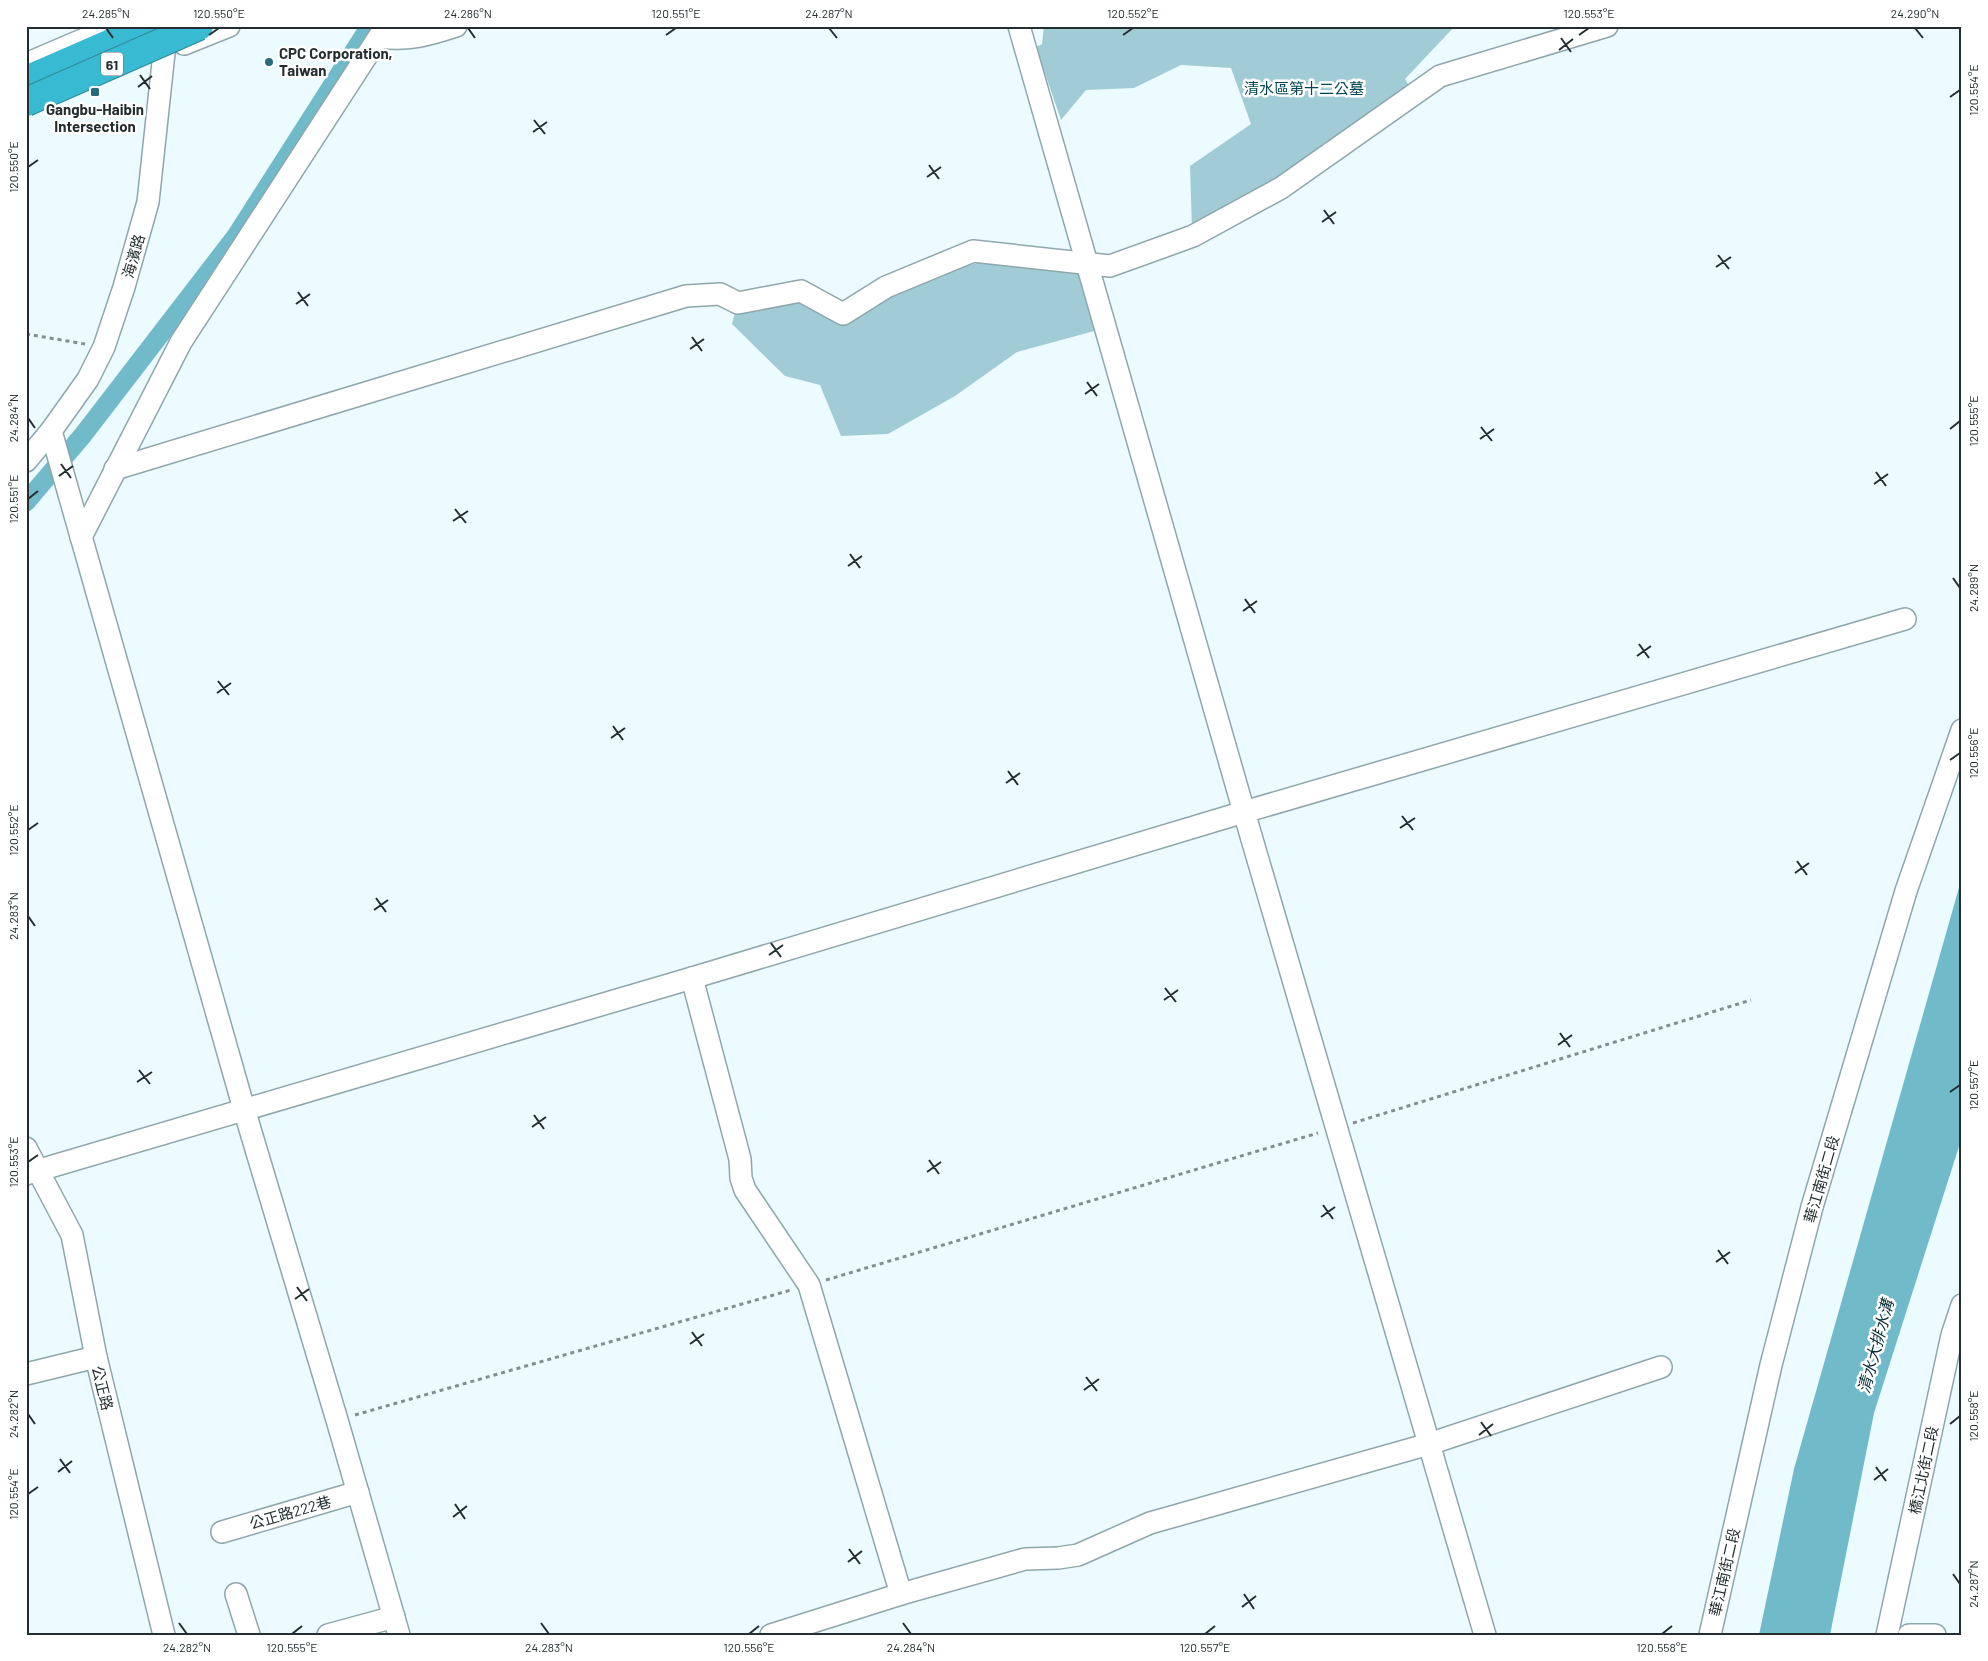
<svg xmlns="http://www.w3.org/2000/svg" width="1988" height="1661" font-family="Barlow,'Noto Sans TC',sans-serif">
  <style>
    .green { fill: #a1ccd5 }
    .water { fill: #71baca }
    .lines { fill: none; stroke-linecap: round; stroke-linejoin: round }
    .canal { stroke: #71baca; stroke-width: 19 }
    .minor-casing { stroke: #8ea7ac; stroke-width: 24 }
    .highway-casing { stroke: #308999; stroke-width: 30 }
    .path { stroke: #828e91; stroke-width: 3; stroke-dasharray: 4 4; stroke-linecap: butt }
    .minor { stroke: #fff; stroke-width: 21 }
    .highway { stroke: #37bad2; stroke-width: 28 }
    .highway-bridge-casing { stroke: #308999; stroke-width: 30; stroke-linecap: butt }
    .highway-bridge { stroke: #37bad2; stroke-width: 28 }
    .ticks { fill: none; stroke: #242e30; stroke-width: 2 }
    .poi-dot { fill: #256b79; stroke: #fff; stroke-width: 2 }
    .labels { text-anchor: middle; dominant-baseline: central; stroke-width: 5; stroke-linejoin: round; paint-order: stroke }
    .shield { fill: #fff; stroke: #666d6e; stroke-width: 1 }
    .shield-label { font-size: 14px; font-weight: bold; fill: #242e30 }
    .poi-label { font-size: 15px; font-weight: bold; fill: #242e30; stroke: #fff; text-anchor: start }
    .park-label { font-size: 15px; fill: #004551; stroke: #fff }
    .street-label { font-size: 15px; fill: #242e30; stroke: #fff }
    .water-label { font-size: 16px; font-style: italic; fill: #0a2f36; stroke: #fff }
    .neatline { fill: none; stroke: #242e30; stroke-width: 2 }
    .ticks-label { font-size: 12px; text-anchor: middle; fill: #242e30 }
  </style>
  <rect width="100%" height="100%" fill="#ebfbff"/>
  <g class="green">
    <polygon points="1044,26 1455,26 1405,79 1410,87 1279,183 1192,230 1190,166 1251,124 1231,68 1181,65 1134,88 1086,90 1061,120 1036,47 1042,44"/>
    <polygon points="983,262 1084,273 1098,330 1017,352 955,396 888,434 841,436 820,385 785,376 732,324 735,312 805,301 845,324 888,293 954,268"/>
  </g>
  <polygon class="water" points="1962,877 1962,1137 1874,1413 1830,1635 1759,1635 1794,1469"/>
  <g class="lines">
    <polyline class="canal" points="26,502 83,435 236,236 370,26"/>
    <defs>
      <g id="minor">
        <polyline points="1019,26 1244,812 1485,1635"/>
        <path d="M380,37C408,41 428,35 456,26"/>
        <polyline points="184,44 229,26"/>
        <polyline points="26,64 115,26"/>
        <polyline points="51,431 244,1109 337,1420 399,1635"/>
        <polyline points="26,461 51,431 88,379 104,347 124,287 148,202 164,53 169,28"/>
        <polyline points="115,469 686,296 720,294 738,303 801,291 843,314 886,287 973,251 1110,266 1193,236 1281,188 1440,76 1607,26"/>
        <polyline points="81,537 181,342 386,26"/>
        <polyline points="692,978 740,1159 741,1178 745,1190 809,1285 901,1594"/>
        <polyline points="26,1148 72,1235 96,1357 164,1635"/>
        <polyline points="26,1174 692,978 1244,812 1905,619"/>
        <polyline points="26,1374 96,1357"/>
        <polyline points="222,1532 358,1492"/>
        <polyline points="236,1594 249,1635"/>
        <polyline points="328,1635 394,1617"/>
        <polyline points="771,1635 901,1594 1025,1559 1058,1558 1078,1555 1150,1523 1429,1444 1661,1367"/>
        <polyline points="1710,1635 1771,1365 1812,1207 1906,891 1962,730"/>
        <polyline points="1887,1635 1952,1335 1962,1305"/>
        <polyline points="1909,1635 1935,1635"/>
      </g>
      <polyline id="highway" points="26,80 150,26"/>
    </defs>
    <use href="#minor" class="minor-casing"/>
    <use href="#highway" class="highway-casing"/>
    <g class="path">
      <polyline points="26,334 85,344"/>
      <polyline points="1353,1123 1751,1000"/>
      <polyline points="826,1280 1318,1133"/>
      <polyline points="355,1415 791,1290"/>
    </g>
    <use href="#minor" class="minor"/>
    <use href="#highway" class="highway"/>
    <defs>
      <polyline id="highway-bridge" points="26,102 199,26"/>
    </defs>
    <use href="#highway-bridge" class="highway-bridge-casing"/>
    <use href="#highway-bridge" class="highway-bridge"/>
  </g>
  <path class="ticks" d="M106,28L113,38M468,28L475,38M829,28L837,38M1915,28L1923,38M209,35L219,28M666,35L676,28M1123,35L1133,28M1579,35L1589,28M1561,38L1571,52M1559,50L1573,39M140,75L150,89M138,87L152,76M1950,97L1960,90M534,120L545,134M533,132L547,122M929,165L939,179M28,167L38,160M927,177L941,167M1324,210L1334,224M1322,222L1336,212M1718,255L1729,269M1716,267L1731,257M298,292L308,306M296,304L310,294M692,337L702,351M690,349L704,339M1087,382L1097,396M1085,394L1099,384M28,418L35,428M1481,427L1492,441M1950,429L1960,421M1480,439L1494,429M61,464L71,478M1876,472L1886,486M59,476L73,466M1874,484L1888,474M28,499L38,491M455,509L466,523M453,521L468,511M850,554L860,568M848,566L862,556M1953,578L1960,588M1245,599L1255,613M1243,611L1257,601M1639,644L1649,658M1637,656L1651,646M218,681L229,695M217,693L231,683M613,726L623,740M611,738L625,728M1950,760L1960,753M1008,771L1018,785M1006,783L1020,773M1402,816L1413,830M1400,828L1415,818M28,830L38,823M1797,861L1807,875M1795,873L1809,863M376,898L386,912M374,910L388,900M28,916L35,926M771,943L781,957M769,955L783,945M1165,988L1176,1002M1164,1000L1178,990M1560,1033L1570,1047M1558,1045L1572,1035M139,1070L150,1084M137,1082L152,1072M1950,1092L1960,1085M534,1115L544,1129M532,1127L546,1117M929,1160L939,1174M28,1162L38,1155M927,1172L941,1162M1323,1205L1333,1219M1321,1217L1335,1207M1718,1250L1728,1264M1716,1262L1730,1252M297,1287L307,1301M295,1299L309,1289M692,1332L702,1346M690,1344L704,1334M1086,1377L1097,1391M1084,1390L1099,1379M28,1414L35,1424M1481,1422L1491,1436M1950,1424L1960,1416M1479,1435L1493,1424M60,1459L70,1473M1876,1467L1886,1481M58,1472L72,1461M1874,1480L1888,1469M28,1494L38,1487M455,1504L465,1519M453,1517L467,1506M849,1549L860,1564M848,1562L862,1551M1953,1574L1960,1584M1244,1594L1254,1609M1242,1607L1256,1596M179,1623L187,1634M541,1623L549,1634M903,1623L911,1634M292,1634L302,1626M749,1634L759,1626M1205,1634L1215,1626M1662,1634L1672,1626"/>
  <g class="poi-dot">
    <circle cx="269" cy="62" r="5"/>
    <rect x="90" y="87" width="10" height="10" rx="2.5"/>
  </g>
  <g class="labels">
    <rect class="shield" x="101" y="52.5" width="22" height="23" rx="4"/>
    <g class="shield-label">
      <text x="112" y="64">61</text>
    </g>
    <g class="poi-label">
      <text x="279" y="53">CPC Corporation,<tspan x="279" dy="17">Taiwan</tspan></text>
      <text x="95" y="109" text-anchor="middle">Gangbu-Haibin<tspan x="95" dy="17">Intersection</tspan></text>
    </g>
    <g class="park-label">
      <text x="1304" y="88">清水區第十二公墓</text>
    </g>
    <g class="street-label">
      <text transform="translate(133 256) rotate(-74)">海濱路</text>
      <text transform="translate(1821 1179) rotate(-74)">華江南街二段</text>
      <text transform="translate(103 1388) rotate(76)">公正路</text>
      <text transform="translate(1923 1470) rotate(-78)">橋江北街二段</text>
      <text transform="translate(290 1512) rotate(-16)">公正路222巷</text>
      <text transform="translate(1724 1572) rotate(-77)">華江南街二段</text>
    </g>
    <g class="water-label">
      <text transform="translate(1875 1346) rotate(-75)">清水大排水溝</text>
    </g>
  </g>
  <rect width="1988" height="1661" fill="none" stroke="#ffffff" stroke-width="55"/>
  <rect x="28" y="28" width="1932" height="1606" class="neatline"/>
  <g class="ticks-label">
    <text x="106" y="18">24.285°N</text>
    <text x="219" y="18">120.550°E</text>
    <text x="468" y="18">24.286°N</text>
    <text x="676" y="18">120.551°E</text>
    <text x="829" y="18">24.287°N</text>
    <text x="1133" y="18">120.552°E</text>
    <text x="1589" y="18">120.553°E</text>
    <text x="1915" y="18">24.290°N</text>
    <text transform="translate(1974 90) rotate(-90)" y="4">120.554°E</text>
    <text transform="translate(14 167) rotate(-90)" y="4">120.550°E</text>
    <text transform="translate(14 418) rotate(-90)" y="4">24.284°N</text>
    <text transform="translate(1974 421) rotate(-90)" y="4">120.555°E</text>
    <text transform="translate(14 499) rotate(-90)" y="4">120.551°E</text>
    <text transform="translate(1974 588) rotate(-90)" y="4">24.289°N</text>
    <text transform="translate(1974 753) rotate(-90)" y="4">120.556°E</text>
    <text transform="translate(14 830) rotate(-90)" y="4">120.552°E</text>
    <text transform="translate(14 916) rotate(-90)" y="4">24.283°N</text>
    <text transform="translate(1974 1085) rotate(-90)" y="4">120.557°E</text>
    <text transform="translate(14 1162) rotate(-90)" y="4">120.553°E</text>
    <text transform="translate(14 1414) rotate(-90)" y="4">24.282°N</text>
    <text transform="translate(1974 1416) rotate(-90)" y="4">120.558°E</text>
    <text transform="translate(14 1494) rotate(-90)" y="4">120.554°E</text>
    <text transform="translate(1974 1584) rotate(-90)" y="4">24.287°N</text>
    <text x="187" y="1652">24.282°N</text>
    <text x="292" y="1652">120.555°E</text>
    <text x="549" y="1652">24.283°N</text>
    <text x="749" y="1652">120.556°E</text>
    <text x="911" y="1652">24.284°N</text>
    <text x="1205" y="1652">120.557°E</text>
    <text x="1662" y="1652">120.558°E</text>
  </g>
</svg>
